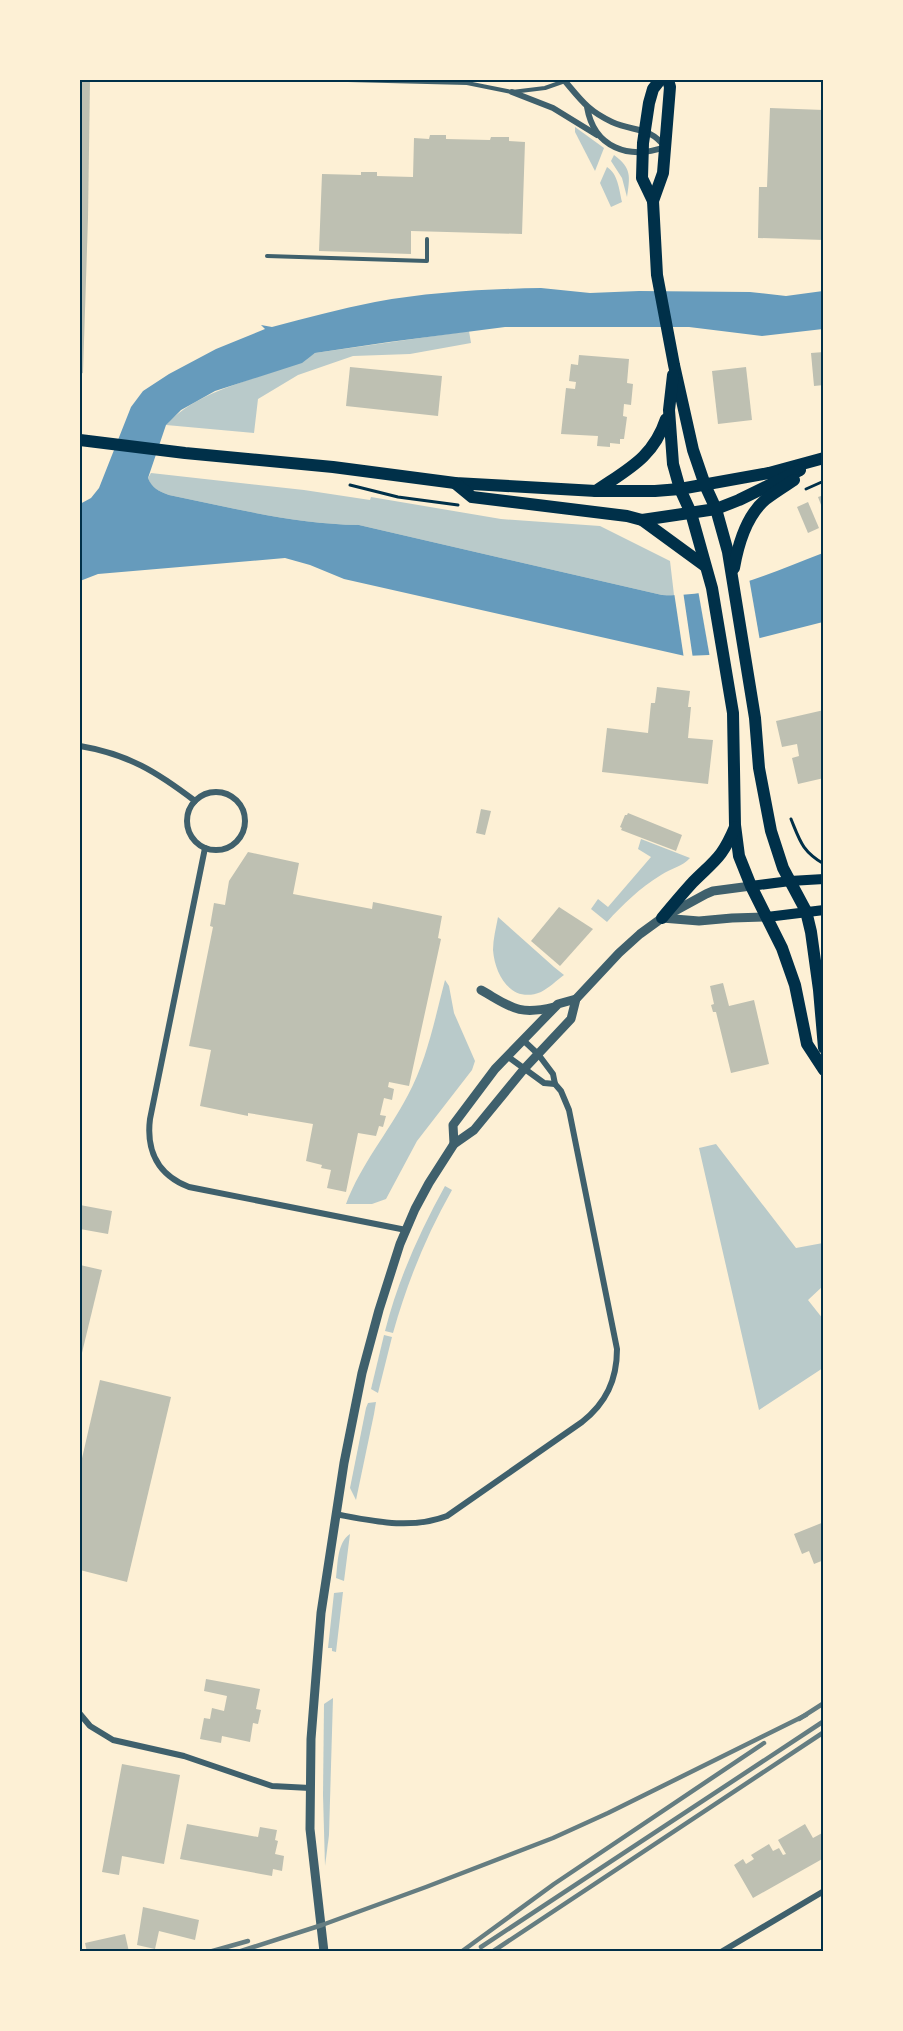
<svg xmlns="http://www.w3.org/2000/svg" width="903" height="2031" font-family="Karla,sans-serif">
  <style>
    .green { fill: #b9caca }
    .water { fill: #669bbc }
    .pier { fill: #fdf0d5 }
    .building { fill: #bec0b2 }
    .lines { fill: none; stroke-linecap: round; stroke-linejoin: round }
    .path { stroke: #003049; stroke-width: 3 }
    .service { stroke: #3f606c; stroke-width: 4 }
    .minor { stroke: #3f606c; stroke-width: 6 }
    .tertiary { stroke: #3f606c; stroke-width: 9 }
    .secondary { stroke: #003049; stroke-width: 10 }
    .primary { stroke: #003049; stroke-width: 12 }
    .rail { stroke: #657d81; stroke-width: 4.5 }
    .neatline { fill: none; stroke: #003049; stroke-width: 2 }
  </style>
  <rect width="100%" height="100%" fill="#fdf0d5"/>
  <g class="green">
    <polygon points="575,127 604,148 595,171 575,132"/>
    <path d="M614,155C632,168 630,177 627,197L622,178L611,161Z"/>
    <path d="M607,167C618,174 619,189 622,202L611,207L600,183Z"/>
    <path d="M469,331L471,343L410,354L353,356L298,375L258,399L254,433L166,425C195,393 246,382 286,367C297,363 305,360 315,353Z"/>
    <path d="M151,473L304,490L370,500L371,497L501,519L600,526L670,561L674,595H662L359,525C295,524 232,508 169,495C158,491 151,488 148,478Z"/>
    <path d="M641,839L690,858C682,867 671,868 661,875C640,888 623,904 607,922L591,909L598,899L608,907L651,857L638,849Z"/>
    <path d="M498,917L554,967L564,975C557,980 549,988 541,992C512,1004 495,976 493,950C493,939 496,928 498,917Z"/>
    <path d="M445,980L449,986L454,1013L475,1061L472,1070L417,1141L386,1199L372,1204H346C361,1164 388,1133 408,1095C427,1060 435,1018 445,980Z"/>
    <polygon points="716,1144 796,1248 823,1243 823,1286 808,1300 823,1319 823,1368 759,1410 699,1148"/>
    <path d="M445,1186L452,1190C426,1236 407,1283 393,1333L385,1331C398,1280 419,1233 445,1186Z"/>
    <polygon points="384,1335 392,1337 378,1393 371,1389"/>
    <polygon points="376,1402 374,1414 356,1500 350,1488 366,1408 368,1403"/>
    <path d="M350,1534L344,1581L336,1578C338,1563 337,1543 350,1534Z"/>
    <polygon points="343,1592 336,1652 332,1651 332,1648 328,1648 334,1593"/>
    <polygon points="333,1698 329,1835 325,1866 323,1795 324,1704"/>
  </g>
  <path class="water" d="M541,288L590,293L639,291L750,292L786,296L823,291V329L762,336L689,327H505L389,342L315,353L302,363L215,391L181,410L166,425L148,478C152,488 158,491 169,495C232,508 295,524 359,525L662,595C718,598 773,572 823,553V622L760,638L709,655L685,656L344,579L310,565L285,558L98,574L80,581V504L91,498L99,488L131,407L143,391L169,374L216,349L265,329L261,325L272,327C306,318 340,309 375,302C430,292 486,289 541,288Z"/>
  <g class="pier">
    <polygon points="749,578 760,641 710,658 698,590"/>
    <polygon points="683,591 693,659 684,659 674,592"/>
  </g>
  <g class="building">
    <polygon points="80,80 90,80 88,218 83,373 80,374"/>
    <polygon points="770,108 824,110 824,240 758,238 759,187 767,187"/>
    <polygon points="430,135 446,135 446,139 490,140 491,137 509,137 509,141 525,142 522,234 411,231 411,254 319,251 322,174 361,175 361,172 377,172 377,176 413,177 414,138 429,139"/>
    <polygon points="824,352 824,385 814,386 811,353"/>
    <polygon points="579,355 629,359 627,383 633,384 631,405 624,404 623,416 627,417 624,439 620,439 620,444 610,443 610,447 597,446 598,436 561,434 566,388 575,389 576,382 569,381 571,364 578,365"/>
    <polygon points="350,367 442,376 438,416 346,406"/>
    <polygon points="746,367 752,420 718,424 712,371"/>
    <polygon points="824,495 824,510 823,510 818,497"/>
    <polygon points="808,502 819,528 808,533 797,507"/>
    <polygon points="657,687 690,691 688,707 691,707 688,738 713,740 708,784 602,772 607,728 648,733 651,703 655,703"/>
    <polygon points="824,710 824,778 798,784 792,758 799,756 797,744 782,747 776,721"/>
    <polygon points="481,809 491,811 485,835 476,833"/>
    <polygon points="628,813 682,835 676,851 621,830 622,828 620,827 625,815 627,815"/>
    <polygon points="248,852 299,863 293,894 372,909 373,902 442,916 438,938 441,939 409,1086 389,1082 388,1087 394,1089 392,1100 384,1098 380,1115 386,1116 383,1127 379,1126 376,1136 358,1133 346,1192 327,1188 331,1170 321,1168 322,1165 306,1161 313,1124 248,1113 248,1116 200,1106 211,1050 189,1046 213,927 210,926 214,903 225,905 229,881"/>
    <polygon points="559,907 593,929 560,966 531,941"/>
    <polygon points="723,983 729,1006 754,1000 769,1064 731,1073 716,1012 713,1012 711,1005 714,1004 710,986"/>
    <polygon points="80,1205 112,1211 108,1234 80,1229"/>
    <polygon points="80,1265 102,1270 80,1361"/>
    <polygon points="100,1380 171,1397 127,1582 80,1570 80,1467"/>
    <polygon points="824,1522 824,1560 814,1564 809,1551 802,1554 794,1534"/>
    <polygon points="206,1679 260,1689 256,1709 261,1710 258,1724 253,1723 250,1742 222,1736 221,1743 200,1739 204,1718 210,1719 212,1708 224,1711 227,1696 204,1691"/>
    <polygon points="122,1764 180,1775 164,1864 122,1856 119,1875 102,1872"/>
    <polygon points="187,1824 258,1837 260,1827 277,1830 275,1840 278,1841 275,1854 284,1856 282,1871 273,1869 272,1876 180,1859"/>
    <polygon points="805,1824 813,1838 824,1832 824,1858 753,1898 734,1865 743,1859 746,1864 754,1859 751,1855 769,1844 773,1851 779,1848 783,1855 786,1854 778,1840"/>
    <polygon points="143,1907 199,1920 195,1940 159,1931 155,1949 137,1945"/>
    <polygon points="125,1934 129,1952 87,1952 85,1943"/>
  </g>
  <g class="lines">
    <g class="path">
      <polyline points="350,485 398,497 458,505"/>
      <polyline points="806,489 824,481"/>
      <path d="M791,819C800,841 802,851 824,864"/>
    </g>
    <g class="service">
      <polyline points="348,80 467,83 512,92 545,88 565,81"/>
      <polyline points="267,256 427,261 427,239"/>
    </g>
    <g class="minor">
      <path d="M564,80C581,100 588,111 612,122C634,132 649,126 665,147C629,160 594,148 587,107"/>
      <polyline points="512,92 553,108 597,135"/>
      <path d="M80,746C128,754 157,772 195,801"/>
      <circle cx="216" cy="821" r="29"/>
      <path d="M205,848L150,1119C146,1151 158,1175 189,1187L406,1230"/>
      <polyline points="507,1056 544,1083 555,1084"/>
      <path d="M335,1514C373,1521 410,1530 447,1516L582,1422C606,1403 617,1380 617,1349L569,1110L561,1091L555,1084L553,1074L538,1054L523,1040"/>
      <polyline points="80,1714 90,1726 113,1740 184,1756 272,1786 310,1788"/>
      <polyline points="721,1952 824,1891"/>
    </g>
    <g class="tertiary">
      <polyline points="662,918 699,921 732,918 767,917"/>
      <path d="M481,990C511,1007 518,1016 554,1007"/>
      <polyline points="454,1144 453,1125 495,1069 558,1004 576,999"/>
      <polyline points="324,1952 310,1829 311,1739 321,1613 344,1463 362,1373 379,1310 400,1244 415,1209 429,1183 454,1144 474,1130 524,1069 571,1019 576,999 619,953 640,934 662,918 706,894 713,891 751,886"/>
    </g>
    <g class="secondary">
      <polyline points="751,886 790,881 824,879"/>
      <polyline points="767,917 824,910"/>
    </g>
    <g class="primary">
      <polyline points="668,80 670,87 663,173 653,201 657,275 674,365 693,450 705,485 716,509 728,552 755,718 759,768 771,831 783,868 806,911 811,932 819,990 824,1048"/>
      <polyline points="653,201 642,178 643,143 649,103 653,89 660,80"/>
      <polyline points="673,375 669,410 673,464 680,489 691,513 712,588 733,713 735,825 739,856 751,886 782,948 795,985 807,1044 824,1070"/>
      <polyline points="80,440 185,453 333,467 455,483 596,491 655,491 680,489 769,473 824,458"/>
      <polyline points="455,483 472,497 627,516 642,520 705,566"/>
      <path d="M596,491C628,469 653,458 666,419"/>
      <polyline points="642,520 716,509 739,500 800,470"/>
      <path d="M734,568C738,545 747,515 766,499C775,492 785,486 794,480"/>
      <path d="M662,918C672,906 682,894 693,882C715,860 722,858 735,827"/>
    </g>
    <g class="rail">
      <polyline points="799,1719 824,1703"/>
      <polyline points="481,1947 824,1721"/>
      <polyline points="209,1952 248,1941"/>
      <polyline points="238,1952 322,1925 426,1887 553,1838 608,1813 806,1715"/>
      <polyline points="461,1952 554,1884 764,1743"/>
      <polyline points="492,1952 824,1732"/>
    </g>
  </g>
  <rect width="903" height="2031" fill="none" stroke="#fdf0d5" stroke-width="162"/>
  <rect x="81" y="81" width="741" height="1869" class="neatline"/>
</svg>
